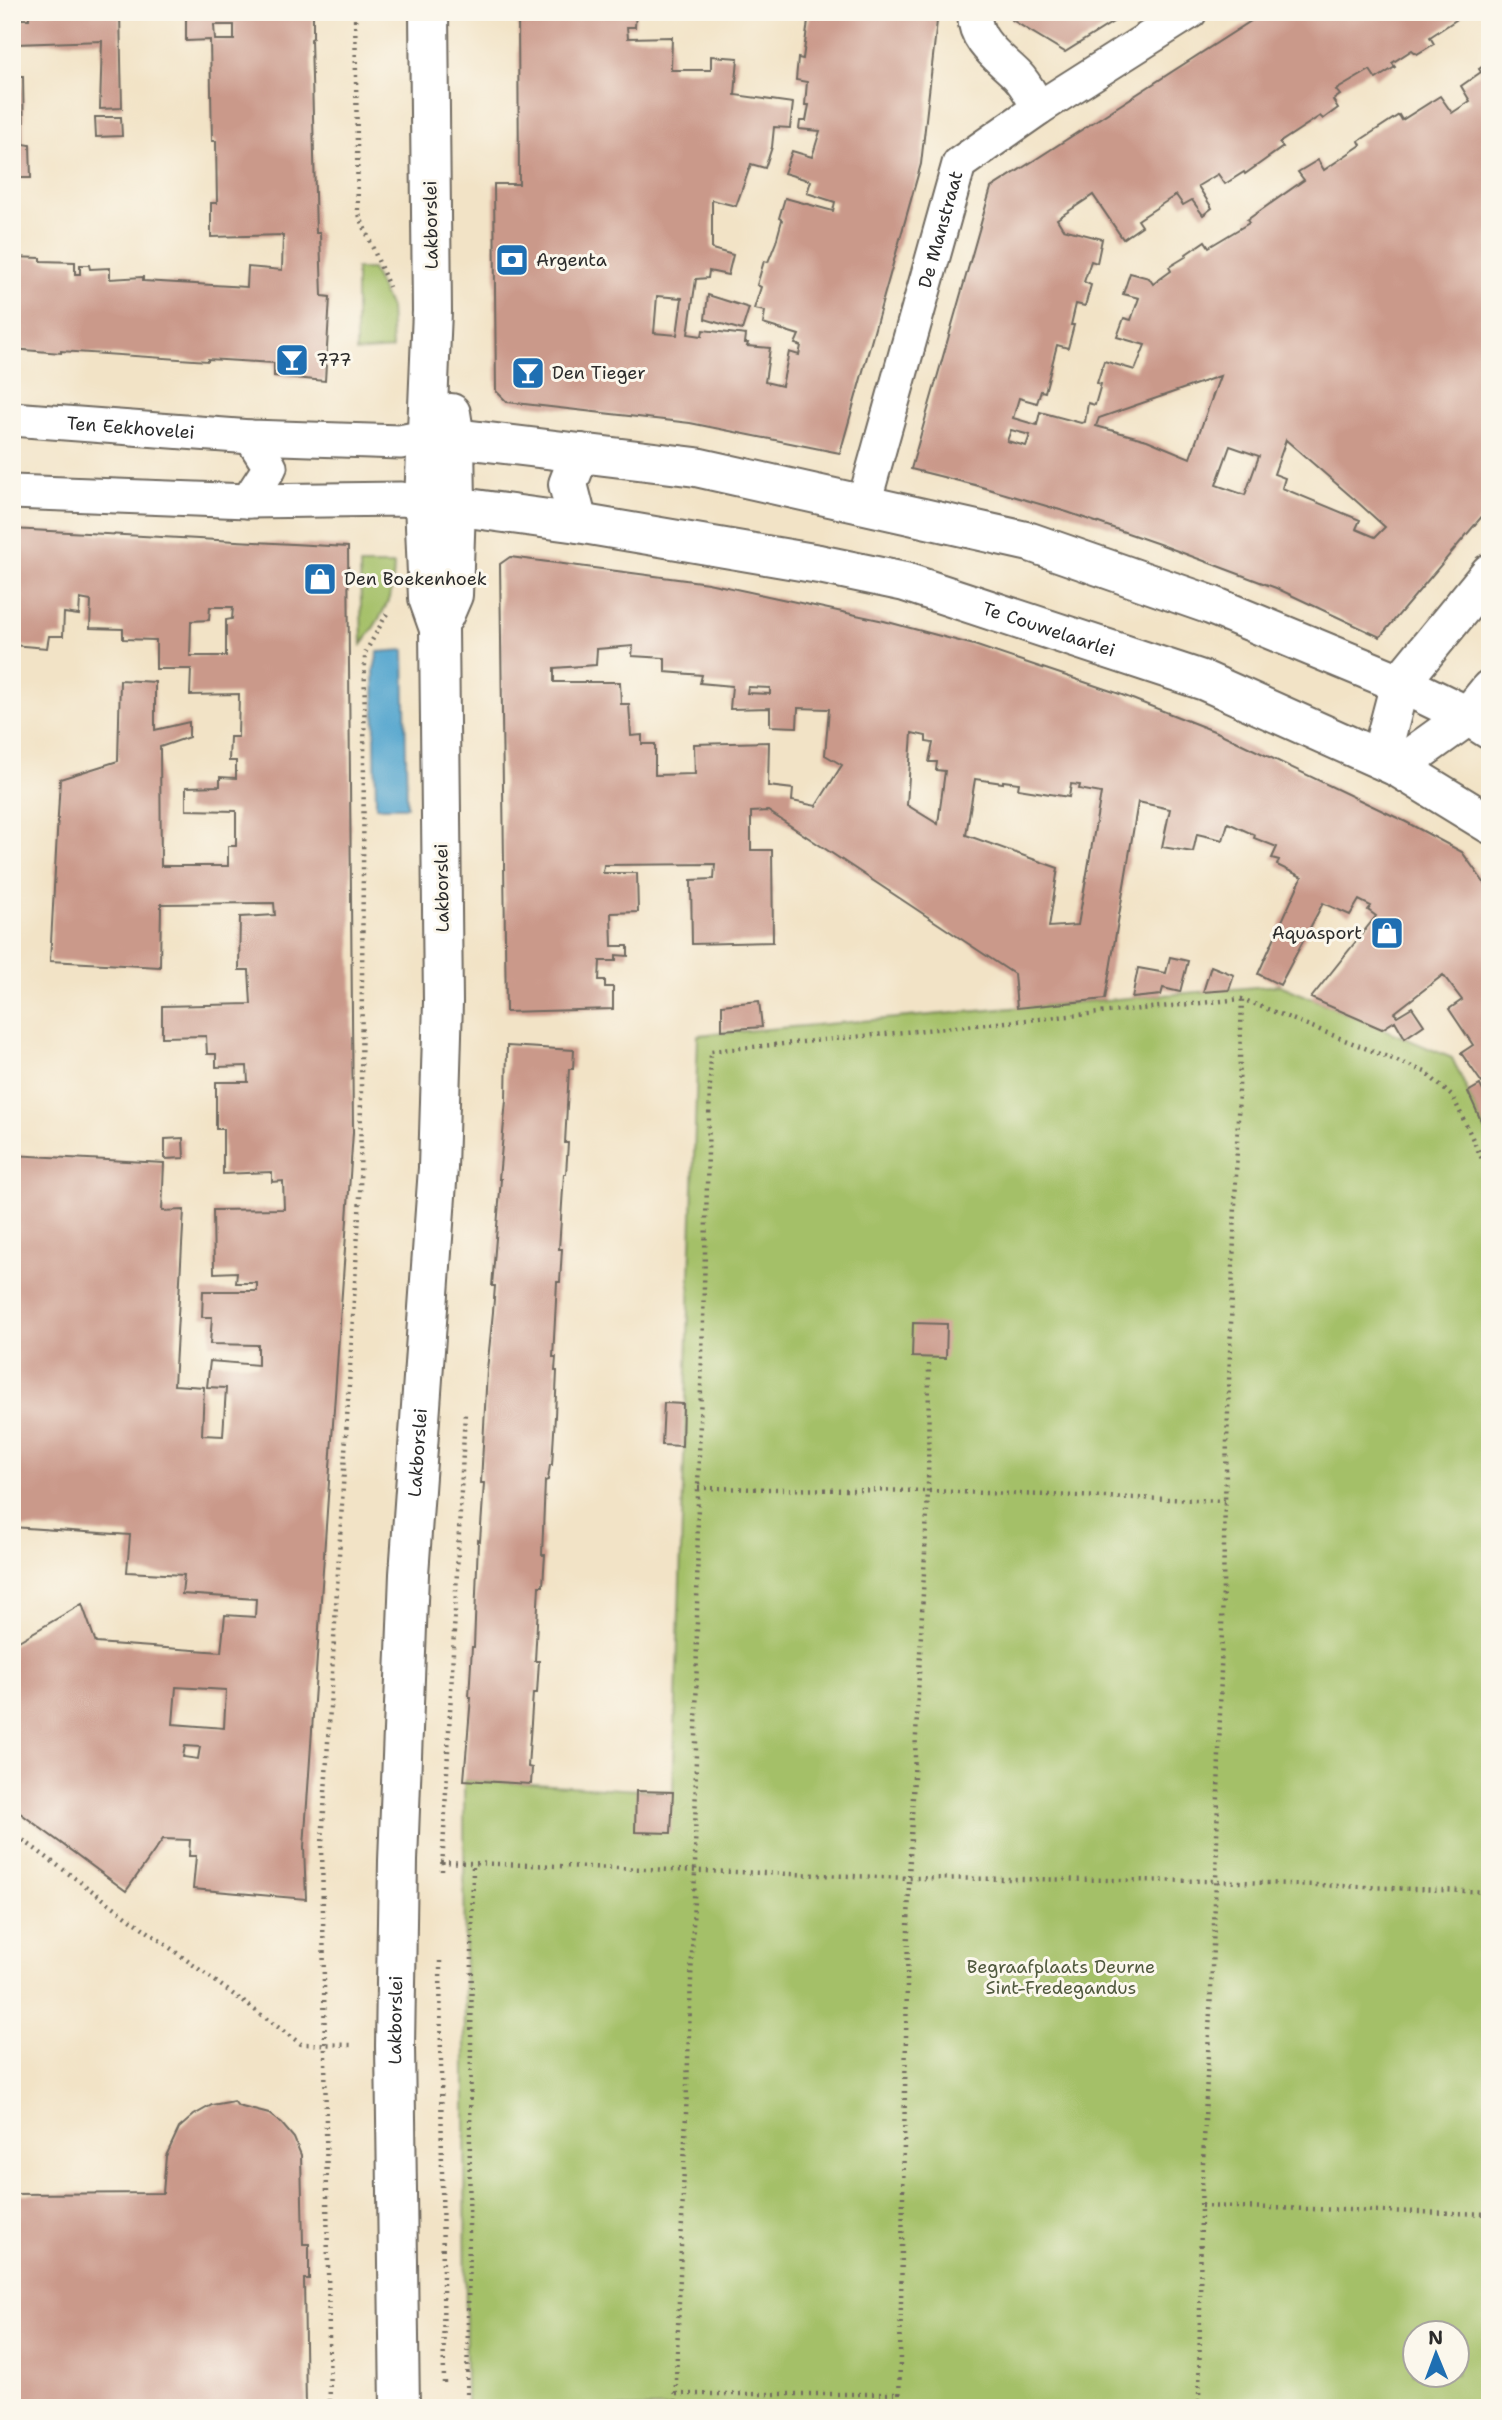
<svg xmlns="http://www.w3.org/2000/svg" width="1502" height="2420" font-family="'Shantell Sans',sans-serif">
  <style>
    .green { fill: #a4c067; stroke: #687649; stroke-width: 2; fill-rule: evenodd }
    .water { fill: #53a5ce; stroke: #3f687c; stroke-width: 2 }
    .building { fill: #ca998a; fill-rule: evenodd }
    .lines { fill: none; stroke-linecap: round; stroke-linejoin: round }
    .street-casing { stroke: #716b61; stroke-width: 37 }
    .secondary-casing { stroke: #716b61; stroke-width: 42 }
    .path { stroke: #716b61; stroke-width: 4.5; stroke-dasharray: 2 5; stroke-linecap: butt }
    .street { stroke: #fff; stroke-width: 33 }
    .secondary { stroke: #fff; stroke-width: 38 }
    .labels { text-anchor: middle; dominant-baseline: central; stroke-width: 6; stroke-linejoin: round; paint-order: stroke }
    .street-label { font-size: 18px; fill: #2b2b2b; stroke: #fbf7ec }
    .poi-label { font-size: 18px; fill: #2b2b2b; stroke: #fbf7ec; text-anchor: start }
    .park-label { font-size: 18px; fill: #4f583d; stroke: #fbf7ec }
  </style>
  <rect width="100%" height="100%" fill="#fbf7ec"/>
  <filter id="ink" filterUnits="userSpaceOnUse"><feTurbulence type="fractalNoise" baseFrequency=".0143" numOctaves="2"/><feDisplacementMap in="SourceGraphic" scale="14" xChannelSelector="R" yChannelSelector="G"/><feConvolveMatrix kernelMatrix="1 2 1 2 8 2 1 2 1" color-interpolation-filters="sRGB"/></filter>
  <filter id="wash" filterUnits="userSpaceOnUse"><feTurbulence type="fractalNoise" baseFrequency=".00686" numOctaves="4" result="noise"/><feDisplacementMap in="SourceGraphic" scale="28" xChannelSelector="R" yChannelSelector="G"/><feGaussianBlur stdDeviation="1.57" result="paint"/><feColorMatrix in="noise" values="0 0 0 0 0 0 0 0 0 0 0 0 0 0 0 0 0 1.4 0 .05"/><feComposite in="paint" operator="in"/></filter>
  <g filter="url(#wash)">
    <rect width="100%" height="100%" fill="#f2e3c6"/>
    <g class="green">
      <polygon points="356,269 372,269 390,308 392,349 356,352"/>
      <path d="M360,565H394C393,603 382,614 362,645Z"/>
      <path d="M1280,985L1452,1058L1490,1139V2408H466L464,1780L673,1792L698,1035ZM1414,2332H1456V2374H1414Z"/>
    </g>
    <polygon class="water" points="404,650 407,807 376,807 374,670 378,652"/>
    <g id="blocks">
      <g class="building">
        <polygon points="29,12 120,12 122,108 100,109 102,41 16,44 16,76 23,76 24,144 30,145 31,178 12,178 12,19 29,19"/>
        <path d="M186,12H313V38L311,39L316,233H320L322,296L330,297L325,381L274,376V363L208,359V361L61,351V353L12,349V257L41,258V261L75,262V274H80V265H89L90,269L110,268V279L143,277V281L247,287L248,267L282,270L283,235L211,237V203H217L216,141H212L210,40L186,41ZM214,25H234V40H215Z"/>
        <path d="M518,12H636L635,27H627L628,38L672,37L671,70H711V56L738,58L735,95L793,103L790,128L774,127L772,147L765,168L751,164L736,206L712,200V249L733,255L728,275L709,271L708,278L696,279L688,334L702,336L703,330L746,335L745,343H748L747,346L770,348L765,382L782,386L789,352L799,355L801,346L795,344L799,335L763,324L765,311L754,309L761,287L757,285L764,261L768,262L776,242L782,220L779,218L785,198L833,211L835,202L807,193L811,181L784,173L792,151L812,157L820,131L799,129L800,121H806L809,105H805L807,82L796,80L798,58L803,59L809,13L938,12L921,164L840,453L690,423L507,402L496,391L494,184H519ZM657,296L682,298L677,335L654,333Z"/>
        <polygon points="1012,12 1129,12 1065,52 1012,20"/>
        <path d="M1265,12H1468L1430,37L1434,44L1417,54L1412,50L1392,63L1395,67L1376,79L1370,70L1336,90L1340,95L1333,100L1338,108L1323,119L1320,116L1279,143L1283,147L1245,174L1244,172L1225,184L1218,174L1198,186L1212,208L1203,215L1192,200L1183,205L1176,195L1138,220L1142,226L1123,239L1093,195L1057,219L1063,229L1102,239L1097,263L1091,261L1084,282L1091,285L1085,306L1076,304L1071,325H1074L1068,348L1057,345L1045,392L1041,391L1037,403L1019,398L1013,418L1037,425L1040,412L1081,423L1085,422L1088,403L1095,405L1101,384L1097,383L1104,361L1135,370L1145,345L1117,337L1124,318L1131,320L1139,298L1123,294L1130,273L1149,278L1153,284L1171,271L1169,267L1187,256L1186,254L1205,241L1209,247L1249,223L1247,220L1304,180L1298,172L1318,160L1324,170L1361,145L1359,141L1399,115L1402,120L1440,96L1452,113L1470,101L1461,86L1481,72L1479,69L1490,61V507L1380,637L1276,588L1159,544L1067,512L975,485L911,469L991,188ZM1220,376L1190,458L1147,440L1096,426L1099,418ZM1011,430L1030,435L1026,446L1007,441ZM1286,440L1354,499L1385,527L1375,537L1356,529L1360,520L1282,488L1285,478L1274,474ZM1230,446L1259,456L1245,495L1216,485Z"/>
        <polygon points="95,117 121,117 122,136 96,137"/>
        <polygon points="708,295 749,308 742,330 705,319"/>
        <path d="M12,529L348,547L353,1132L304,1847L306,1899L193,1889L196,1856H189L190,1840L163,1839L126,1891L12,1807V1645L82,1604L96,1643L221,1652L225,1615L255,1617L256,1599L182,1594L184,1575L127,1572L130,1535L12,1527L15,1471H12V1155L164,1163L162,1211L184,1210L174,1385L204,1387L202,1435L223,1436L226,1388L207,1387L210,1361L258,1365V1345L210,1344L212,1317H202L203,1291H257V1283H236L237,1272L214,1273L213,1210L284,1209L283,1181L272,1182V1172L223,1174V1129H216V1082H248L247,1066L216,1067V1054H207L206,1036L162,1037V1006L251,1004L249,970H239L240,917L275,915L274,903L161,904L160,967L50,961L60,779L118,761L120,680L155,682V730L189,722V737L160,747L161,866H228V846H236V811L186,810V787L220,786V777L236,778V761H229L230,737H238L239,694L190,695L191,669H156V640L123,639V629L90,628L91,601L80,599L79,615L64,613L63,636H49L47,648L12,645ZM210,607H233L232,619L226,620V656H190L191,621L209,620ZM176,1687L226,1690L224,1728L173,1724ZM185,1746L200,1747L198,1759L183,1757Z"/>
        <path d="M510,557L708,583L884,621L974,645L1117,693L1219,733L1406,822L1462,852L1490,891V1078L1482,1083L1461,1053L1473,1045L1449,1009L1462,1000L1443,975L1394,1013L1397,1016L1412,1007L1424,1025L1405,1038L1395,1021L1382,1029L1311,998L1376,916L1368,910L1371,906L1359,900L1350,915L1323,903L1280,985L1258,974L1302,877L1277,865L1279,860L1272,858L1277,847L1254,838L1255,835L1228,823L1223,840L1197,834L1193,852L1162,847L1170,809L1138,802L1105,999L1017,1008L1014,974L768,811L751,812V850H772L773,942L692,944L691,880L714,879L715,864L604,865L603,873H637L638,912L611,913L612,946H628V956L616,955V961H600L599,980H605V987H613V1009L506,1012L500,564ZM633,646L632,656L665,658V672L702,675L700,683L732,686L730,709L770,708V726L797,727L798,708L829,709L825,755L842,765L816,806L792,801L793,789L768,786L769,742L694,744L695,774L655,775V744H642V735L631,736L629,704H621L620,682H554V668L596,665L597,649ZM748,687L770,688V694L747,693ZM912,733L926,736V742L933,743L929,762H937L936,770L945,771L938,824L907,805ZM975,779L1003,783V781L1019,783L1018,789L1069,797L1071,784L1080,785L1079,789L1101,793L1078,925L1049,927L1058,868L966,835Z"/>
        <polygon points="1170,957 1188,961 1180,992 1163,988 1161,995 1132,998 1138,968 1166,973"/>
        <polygon points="1211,966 1234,975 1229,990 1203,992"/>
        <polygon points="759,1001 762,1027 722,1030 722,1005"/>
        <polygon points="507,1046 574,1050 573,1069 569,1069 565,1143 568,1143 566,1174 564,1174 559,1249 562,1249 560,1282 557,1282 553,1357 556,1357 555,1371 557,1371 555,1416 552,1465 550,1465 548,1480 545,1481 542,1555 545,1555 544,1569 543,1586 539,1586 535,1661 539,1661 537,1693 533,1693 528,1767 532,1768 531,1784 464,1780 471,1697 469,1697 472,1647 474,1647 478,1540 480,1541 484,1483 481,1483 487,1370 493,1312 495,1286 492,1286 501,1179 499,1179 506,1100"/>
        <polygon points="1480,1085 1490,1105 1490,1121 1483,1125 1468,1092"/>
        <polygon points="183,1138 184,1158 165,1159 165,1139"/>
        <polygon points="913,1323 947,1324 946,1358 912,1357"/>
        <polygon points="664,1403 683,1404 682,1446 662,1445"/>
        <polygon points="636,1791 673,1792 671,1833 635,1832"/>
        <polygon points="234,2101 238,2106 269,2114 282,2124 294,2138 301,2155 303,2244 309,2244 309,2279 304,2279 306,2408 12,2408 12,2194 163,2193 166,2156 179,2128 194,2115 212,2105"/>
      </g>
    </g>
  </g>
  <g filter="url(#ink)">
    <use href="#blocks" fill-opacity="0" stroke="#716b61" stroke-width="2"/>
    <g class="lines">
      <defs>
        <g id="street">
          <path d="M975,12C972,40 1000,58 1017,75C1026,84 1032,97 1039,108"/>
          <path id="s1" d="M12,419L251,437L400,442L425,437"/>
          <polyline points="12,492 248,501 401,499 424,502"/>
          <polyline points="248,501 270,467 251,437"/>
          <path id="s2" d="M864,503L959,164L1039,108L1190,12"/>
        </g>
        <g id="secondary">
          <polyline points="425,437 455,438 696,467 1030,542 1211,605 1400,683 1468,716 1490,730"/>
          <path id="s3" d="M424,502L578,523L819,564L905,582L1205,681L1397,767L1490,824"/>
          <polyline points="578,523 568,484 580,453"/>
          <polyline points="444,616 453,595 456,506 455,438 451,413"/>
          <polyline points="1380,759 1400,683 1490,573"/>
          <polyline points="1397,767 1468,716 1490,689"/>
          <path id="s4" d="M400,2408L395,2046L398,1861L409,1574L438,1168L443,1002L439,629L428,598L424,502L432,311L429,12"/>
        </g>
      </defs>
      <use href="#street" class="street-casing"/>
      <use href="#secondary" class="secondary-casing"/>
      <g class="path">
        <polyline points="355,12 358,212 389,287"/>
        <polyline points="698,1488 928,1491 1225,1501"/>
        <polyline points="12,1832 301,2044 355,2045"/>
        <polyline points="441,1862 909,1878 1216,1881 1490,1892"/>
        <polyline points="442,1871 465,1412"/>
        <polyline points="440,1961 444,2386"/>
        <polyline points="1201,2206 1490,2214"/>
        <polyline points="676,2394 899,2394"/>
        <polyline points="330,2408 322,1844 360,1197 365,653 389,610"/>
        <polyline points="467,2408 473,1862"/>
        <polyline points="675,2408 695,1872 698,1488 711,1051 1242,999 1425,1072 1453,1097 1490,1176"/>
        <polyline points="899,2408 909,1878 928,1491 929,1364"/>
        <polyline points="1199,2408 1201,2206 1216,1881 1225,1501 1242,999"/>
      </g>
      <use href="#street" class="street"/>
      <use href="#secondary" class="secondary"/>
    </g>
  </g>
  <defs>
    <symbol id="bank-square" viewBox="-11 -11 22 22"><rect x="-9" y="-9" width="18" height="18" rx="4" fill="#1f6fb2" stroke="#fbf7ec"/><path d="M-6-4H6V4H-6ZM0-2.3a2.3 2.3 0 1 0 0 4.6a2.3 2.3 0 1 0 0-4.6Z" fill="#fff"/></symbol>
    <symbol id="bar-square" viewBox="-11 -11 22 22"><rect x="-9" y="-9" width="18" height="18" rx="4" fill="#1f6fb2" stroke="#fbf7ec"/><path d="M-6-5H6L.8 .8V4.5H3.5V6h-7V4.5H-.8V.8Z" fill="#fff"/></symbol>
    <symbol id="shop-square" viewBox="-11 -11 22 22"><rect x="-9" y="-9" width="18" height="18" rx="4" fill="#1f6fb2" stroke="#fbf7ec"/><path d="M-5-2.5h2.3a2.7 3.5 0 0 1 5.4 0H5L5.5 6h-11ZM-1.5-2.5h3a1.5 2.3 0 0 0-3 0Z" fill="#fff"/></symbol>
  </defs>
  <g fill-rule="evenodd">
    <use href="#bank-square" x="493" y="241" width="38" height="38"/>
    <use href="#bar-square" x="273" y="341" width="38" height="38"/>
    <use href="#bar-square" x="509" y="354" width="38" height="38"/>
    <use href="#shop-square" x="301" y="560" width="38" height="38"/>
    <use href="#shop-square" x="1368" y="914" width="38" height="38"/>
  </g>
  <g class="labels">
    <g class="street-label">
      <text transform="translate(431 225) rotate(-91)">Lakborslei</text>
      <text stroke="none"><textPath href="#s2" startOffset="284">De Manstraat</textPath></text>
      <text stroke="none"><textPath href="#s1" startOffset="119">Ten Eekhovelei</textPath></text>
      <text stroke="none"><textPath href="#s3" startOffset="639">Te Couwelaarlei</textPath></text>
      <text transform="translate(442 888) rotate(-91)">Lakborslei</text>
      <text stroke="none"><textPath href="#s4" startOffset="956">Lakborslei</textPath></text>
      <text stroke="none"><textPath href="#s4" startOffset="388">Lakborslei</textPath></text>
    </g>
    <g class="poi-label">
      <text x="536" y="260">Argenta</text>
      <text x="316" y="360">777</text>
      <text x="552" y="373">Den Tieger</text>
      <text x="344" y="579">Den Boekenhoek</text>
      <text x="1362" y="933" text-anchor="end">Aquasport</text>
    </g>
    <g class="park-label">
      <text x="1061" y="1967">Begraafplaats Deurne<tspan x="1061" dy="21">Sint-Fredegandus</tspan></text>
    </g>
  </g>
  <rect width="1502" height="2420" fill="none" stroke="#fbf7ec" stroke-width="42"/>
  <g transform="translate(1436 2354) rotate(359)"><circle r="33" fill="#fbf7ec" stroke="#a8a59f" stroke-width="2"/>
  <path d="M0-5L12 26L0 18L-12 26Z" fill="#1f6fb2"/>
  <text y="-10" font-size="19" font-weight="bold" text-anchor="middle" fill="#2b2b2b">N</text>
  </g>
</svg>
